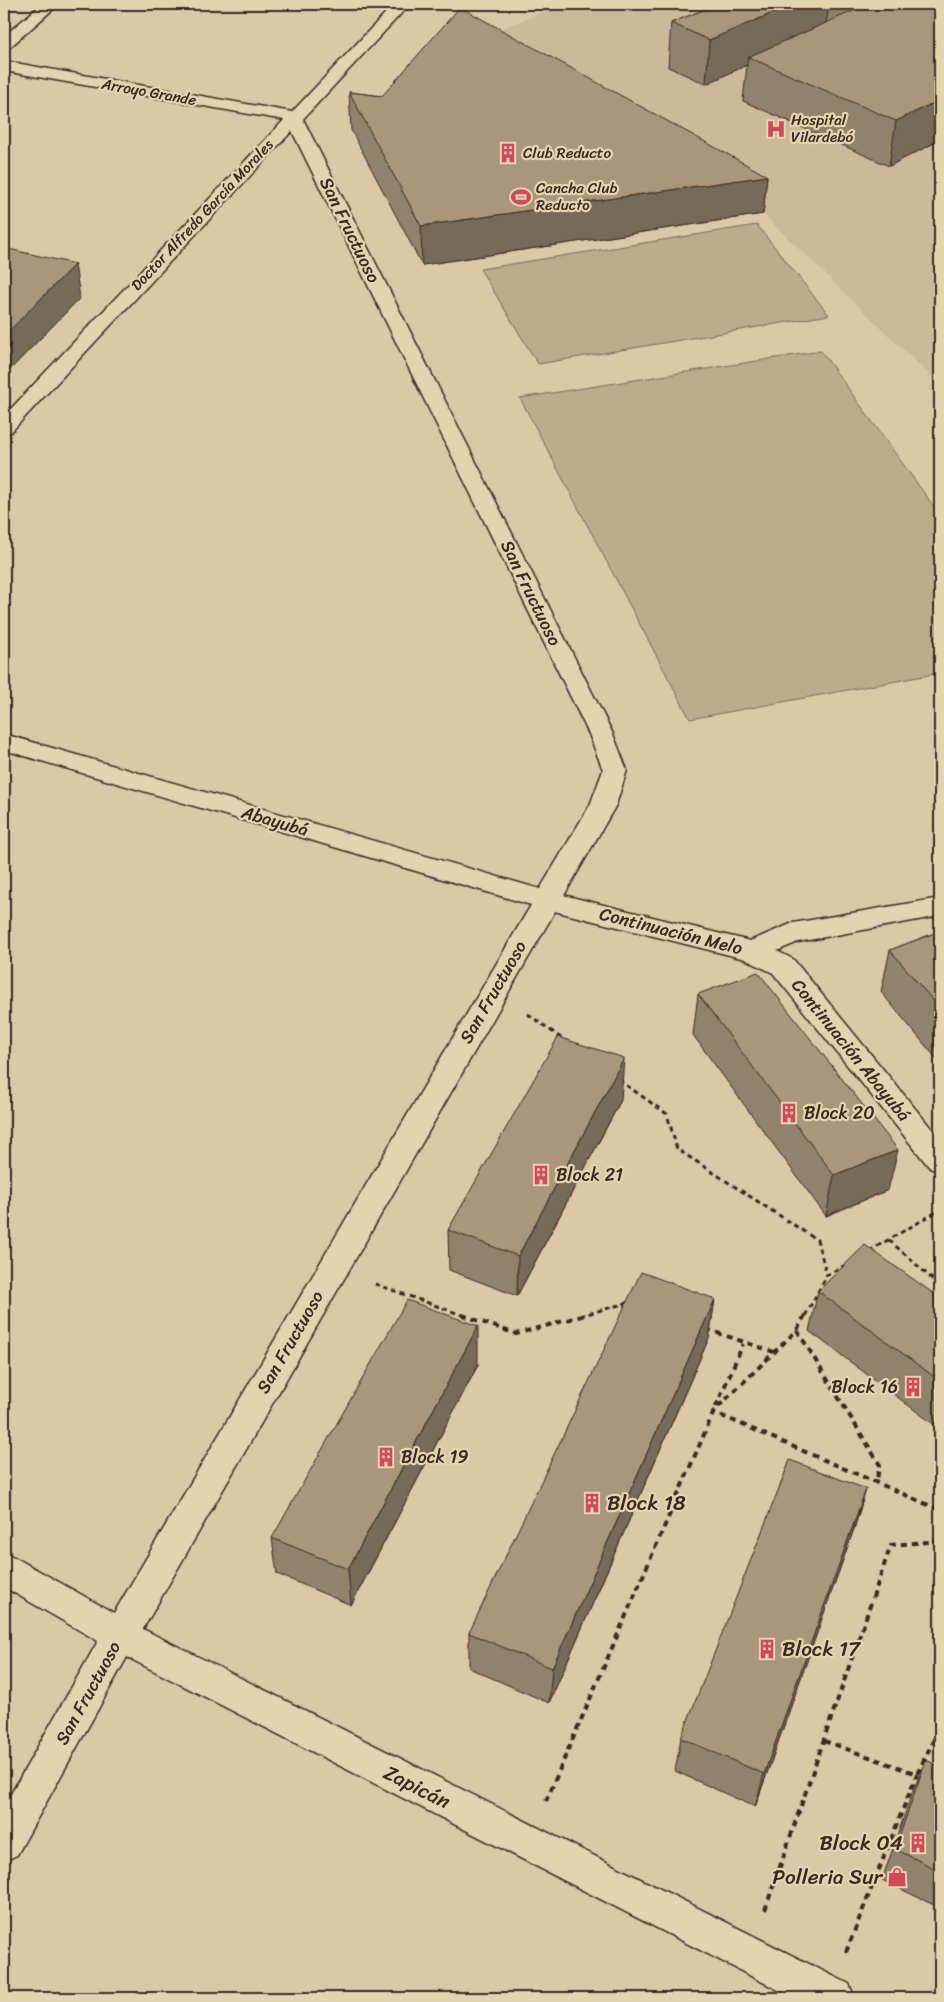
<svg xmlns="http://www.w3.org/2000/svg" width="944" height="2002" font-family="Sriracha,sans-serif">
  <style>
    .built { fill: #ccb99a }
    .green { fill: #bdab8e; stroke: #7c6a56 }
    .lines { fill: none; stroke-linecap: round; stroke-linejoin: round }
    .lane-casing { stroke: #3b2a1e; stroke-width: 3 }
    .street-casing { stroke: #3b2a1e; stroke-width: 3 }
    .path-far1 { stroke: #3b2a1e; stroke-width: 3; stroke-dasharray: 5 4; stroke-linecap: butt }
    .path { stroke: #3b2a1e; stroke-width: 4; stroke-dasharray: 6 5; stroke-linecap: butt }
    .lane { fill: #e5d2b0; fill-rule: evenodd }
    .street { fill: #e5d2b0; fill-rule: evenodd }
    .wall { fill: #91826c; stroke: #3b2a1e }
    .shaded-wall { fill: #766a58; stroke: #3b2a1e }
    .building { fill: #a9977d; stroke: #3b2a1e }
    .labels { text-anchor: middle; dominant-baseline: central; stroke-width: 4.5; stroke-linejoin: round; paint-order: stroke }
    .far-street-label { font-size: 15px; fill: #3b2a1e; stroke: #e5d2b0 }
    .far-poi-label { font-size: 15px; fill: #3b2a1e; stroke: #e5d2b0; text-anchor: start }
    .street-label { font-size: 18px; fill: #3b2a1e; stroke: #e5d2b0 }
    .poi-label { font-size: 18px; fill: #3b2a1e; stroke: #e5d2b0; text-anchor: start }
    .near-poi-label { font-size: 21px; fill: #3b2a1e; stroke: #e5d2b0; text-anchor: start }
    .near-street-label { font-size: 21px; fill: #3b2a1e; stroke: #e5d2b0 }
  </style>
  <rect width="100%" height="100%" fill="#dbc8a7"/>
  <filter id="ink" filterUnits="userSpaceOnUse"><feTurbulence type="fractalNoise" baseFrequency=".02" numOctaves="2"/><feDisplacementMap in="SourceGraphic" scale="10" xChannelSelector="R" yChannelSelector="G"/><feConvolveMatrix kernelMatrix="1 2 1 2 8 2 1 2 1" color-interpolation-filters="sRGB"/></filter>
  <g filter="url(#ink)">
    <polygon class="built" points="565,4 940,4 940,385 763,214 460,44"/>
    <g class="green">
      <polygon points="757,225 829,315 538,364 480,269"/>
      <polygon points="821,351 940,515 940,673 690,719 520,398"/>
    </g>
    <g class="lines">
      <defs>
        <polygon id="lane" points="547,891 750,941 793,923 940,898 940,916 798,942 777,951 793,959 940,1139 940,1172 930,1168 773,973 745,959 538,907 534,900 538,893"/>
        <g id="street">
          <polygon points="42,4 59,4 10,47 4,49 4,36"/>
          <polygon points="394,4 410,4 303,119 613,734 627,770 616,805 143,1629 849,1984 855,1998 794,1998 127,1657 17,1855 4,1861 4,1806 98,1641 4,1587 4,1553 16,1558 114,1613 531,905 4,750 4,734 540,889 590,805 603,770 589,734 292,131 11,432 4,434 4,416 284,120 4,71 4,61 292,112"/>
        </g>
      </defs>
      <use href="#lane" class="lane-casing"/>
      <use href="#street" class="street-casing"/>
      <g class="path-far1">
        <polyline points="528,1014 561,1038"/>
        <polyline points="619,1080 667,1114 677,1149 817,1240 827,1275"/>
        <polyline points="889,1240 940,1286"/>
        <polyline points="869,1251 940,1210"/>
        <polyline points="375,1284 465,1316"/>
        <polyline points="580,1316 630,1302"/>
        <polyline points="805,1316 827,1275 847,1264"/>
      </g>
      <g class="path">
        <polyline points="462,1315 516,1334 585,1315"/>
        <polyline points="805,1315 797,1330 713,1412 940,1510"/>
        <polyline points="706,1329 774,1352"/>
        <polyline points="797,1330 880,1465 876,1482"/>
        <polyline points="824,1741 917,1774 940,1727"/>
        <polyline points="546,1801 743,1344"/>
        <polyline points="765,1910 891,1545 940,1541"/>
        <polyline points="846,1952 917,1774"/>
      </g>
      <use href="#lane" class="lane"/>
      <use href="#street" class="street"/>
    </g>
    <g class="wall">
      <polygon points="718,4 940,4 940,140 889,166 743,101 747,65 706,84 668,67 671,23"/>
      <polygon points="349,92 382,96 767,176 763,214 422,265 351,130"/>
      <polygon points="940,931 940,1063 881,992 890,950"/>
      <polygon points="698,994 888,1190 826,1216 693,1035"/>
      <polygon points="621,1100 517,1296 449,1270 448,1230"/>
      <polygon points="818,1291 940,1298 940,1429 809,1331"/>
      <polygon points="715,1299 709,1338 549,1703 469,1668 469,1633"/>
      <polygon points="478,1365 351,1605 277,1574 272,1538"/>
      <polygon points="866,1489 855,1526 755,1807 675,1771 681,1738"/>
      <polygon points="926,1760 940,1767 940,1908 882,1880 912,1793"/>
    </g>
    <g class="shaded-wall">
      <polygon points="794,4 829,4 825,31 748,57 747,65 706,84 709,40"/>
      <polygon points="940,100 940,140 889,166 896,121"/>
      <polygon points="767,176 763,214 422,265 421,226"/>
      <polygon points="75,264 80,298 4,376 4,336"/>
      <polygon points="624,1058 621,1100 517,1296 518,1256"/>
      <polygon points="898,1150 888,1190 826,1216 834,1175"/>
      <polygon points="715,1299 709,1338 549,1703 552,1668"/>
      <polygon points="478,1326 478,1365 351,1605 348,1569"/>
      <polygon points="866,1489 855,1526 755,1807 764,1774"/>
    </g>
    <g class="building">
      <polygon points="718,4 794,4 709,40 671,23"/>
      <polygon points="869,4 940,4 940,100 896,121 748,57"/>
      <polygon points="460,7 767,176 421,226 349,92 382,96"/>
      <polygon points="4,248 75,264 4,336"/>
      <polygon points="940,931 940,1009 890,950"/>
      <polygon points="758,972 898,1150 834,1175 698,994"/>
      <polygon points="558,1037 624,1058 518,1256 448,1230"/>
      <polygon points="865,1245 940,1298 940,1381 818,1291"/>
      <polygon points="641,1272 715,1299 552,1668 469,1633"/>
      <polygon points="407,1300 478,1326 348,1569 272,1538"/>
      <polygon points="790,1460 866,1489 764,1774 681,1738"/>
      <polygon points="926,1760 940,1767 940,1871 895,1849"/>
    </g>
  </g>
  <defs>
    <symbol id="hospital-bare" viewBox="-9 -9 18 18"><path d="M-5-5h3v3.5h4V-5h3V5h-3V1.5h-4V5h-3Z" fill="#d1495b" stroke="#e5d2b0" stroke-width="2.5" paint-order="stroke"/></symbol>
    <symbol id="building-bare" viewBox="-9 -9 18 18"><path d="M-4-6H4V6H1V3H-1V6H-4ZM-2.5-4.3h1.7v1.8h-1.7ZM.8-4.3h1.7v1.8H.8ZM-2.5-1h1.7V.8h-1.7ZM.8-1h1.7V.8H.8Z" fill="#d1495b" stroke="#e5d2b0" stroke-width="2.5" paint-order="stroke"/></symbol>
    <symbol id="stadium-bare" viewBox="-9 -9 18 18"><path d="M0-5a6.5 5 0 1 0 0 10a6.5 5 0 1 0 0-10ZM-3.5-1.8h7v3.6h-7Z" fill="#d1495b" stroke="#e5d2b0" stroke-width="2.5" paint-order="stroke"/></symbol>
    <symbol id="shop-bare" viewBox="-9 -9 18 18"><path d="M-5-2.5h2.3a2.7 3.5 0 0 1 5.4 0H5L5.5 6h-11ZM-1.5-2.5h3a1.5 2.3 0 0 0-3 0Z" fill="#d1495b" stroke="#e5d2b0" stroke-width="2.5" paint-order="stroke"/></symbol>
  </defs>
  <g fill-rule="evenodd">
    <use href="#hospital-bare" x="762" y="115" width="28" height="28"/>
    <use href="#building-bare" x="494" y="139" width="28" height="28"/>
    <use href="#stadium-bare" x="507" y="183" width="28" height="28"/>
    <use href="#building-bare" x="775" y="1099" width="28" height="28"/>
    <use href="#building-bare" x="527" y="1161" width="28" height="28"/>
    <use href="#building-bare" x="899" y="1373" width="28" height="28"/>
    <use href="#building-bare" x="372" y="1443" width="28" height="28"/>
    <use href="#building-bare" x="578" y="1489" width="28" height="28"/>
    <use href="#building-bare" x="753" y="1635" width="28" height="28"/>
    <use href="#building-bare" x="904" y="1829" width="28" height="28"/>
    <use href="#shop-bare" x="883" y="1863" width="28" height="28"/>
  </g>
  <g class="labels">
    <g class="far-street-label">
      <text transform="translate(149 92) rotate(10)">Arroyo Grande</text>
      <text transform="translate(202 215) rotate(-47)">Doctor Alfredo García Morales</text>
    </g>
    <g class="far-poi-label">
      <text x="791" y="120">Hospital<tspan x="791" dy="17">Vilardebó</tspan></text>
      <text x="523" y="153">Club Reducto</text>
      <text x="536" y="188">Cancha Club<tspan x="536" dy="17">Reducto</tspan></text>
    </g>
    <g class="street-label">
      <text transform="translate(350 230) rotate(64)">San Fructuoso</text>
      <text transform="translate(531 593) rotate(64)">San Fructuoso</text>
      <text transform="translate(275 821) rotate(16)">Abayubá</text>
      <text transform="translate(671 931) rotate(14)">Continuación Melo</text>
      <text transform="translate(493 992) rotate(-60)">San Fructuoso</text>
      <text transform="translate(851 1050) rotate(51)">Continuación Abayubá</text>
      <text transform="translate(290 1342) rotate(-60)">San Fructuoso</text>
      <text transform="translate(88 1693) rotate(-61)">San Fructuoso</text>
    </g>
    <g class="poi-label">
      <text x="804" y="1113">Block 20</text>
      <text x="556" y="1175">Block 21</text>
      <text x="898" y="1387" text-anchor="end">Block 16</text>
      <text x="401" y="1457">Block 19</text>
    </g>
    <g class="near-poi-label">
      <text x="607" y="1503">Block 18</text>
      <text x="782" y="1649">Block 17</text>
      <text x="903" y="1843" text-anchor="end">Block 04</text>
      <text x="882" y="1877" text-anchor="end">Polleria Sur</text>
    </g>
    <g class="near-street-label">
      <text transform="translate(417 1787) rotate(27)">Zapicán</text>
    </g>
  </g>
  <rect width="944" height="2002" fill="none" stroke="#e5d2b0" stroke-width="20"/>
  <rect x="10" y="10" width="924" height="1982" fill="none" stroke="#3b2a1e" stroke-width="2" filter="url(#ink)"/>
</svg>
